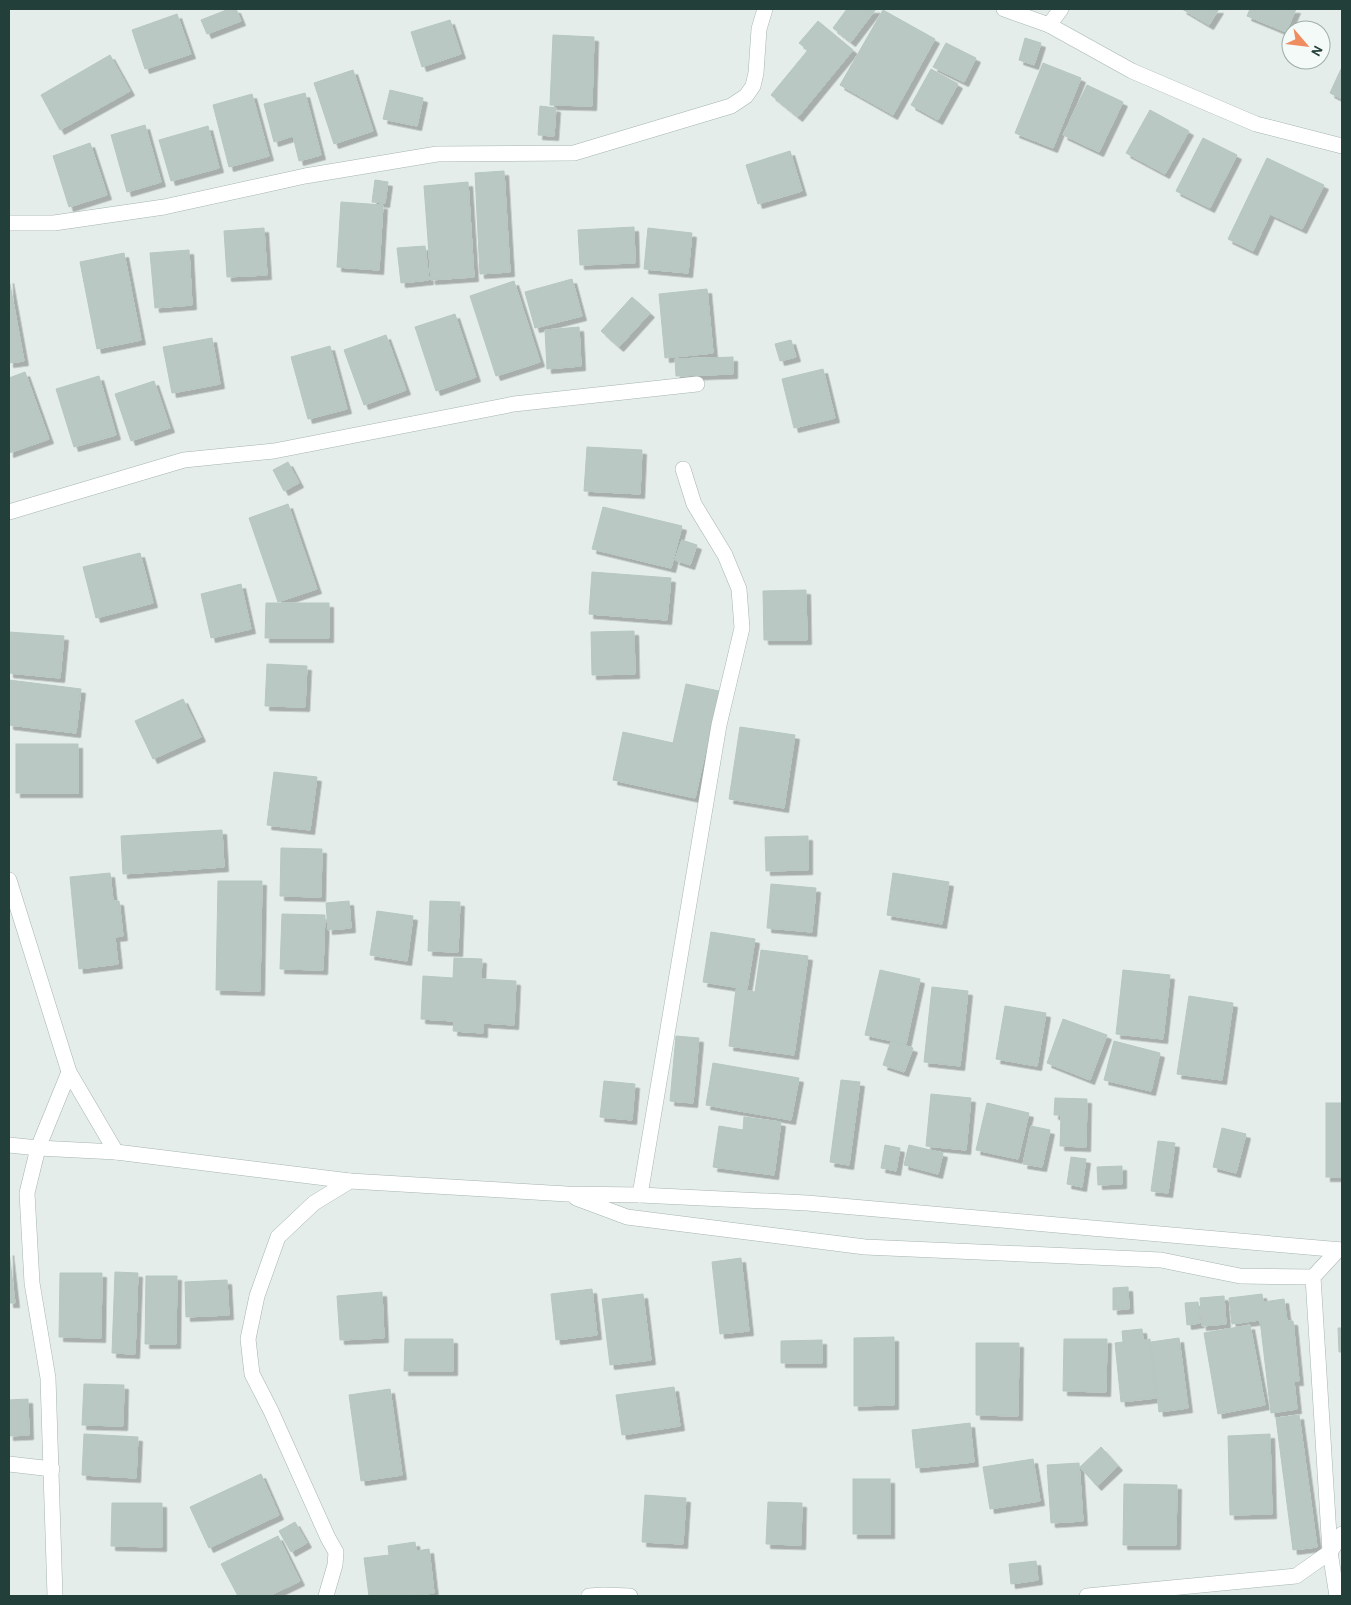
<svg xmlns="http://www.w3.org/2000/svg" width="1351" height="1605" font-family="'Alegreya Sans',sans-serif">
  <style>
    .building { fill: #b9c8c3; stroke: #b6c7c1; filter: url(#shadow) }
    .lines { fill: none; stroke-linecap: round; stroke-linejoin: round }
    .minor-casing { stroke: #a6b5b1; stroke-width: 16 }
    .minor { stroke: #fff; stroke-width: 15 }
  </style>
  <defs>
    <filter id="shadow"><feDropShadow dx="4.5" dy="4.5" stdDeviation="0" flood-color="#0004"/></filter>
  </defs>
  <rect width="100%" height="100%" fill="#e4edea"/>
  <g class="building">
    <polygon points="229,9 236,9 241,21 207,34 201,20"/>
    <polygon points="847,9 876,9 851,42 833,28"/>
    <polygon points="1182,9 1219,9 1209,25"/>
    <polygon points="1250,9 1296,9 1286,32 1247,16"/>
    <polygon points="883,10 935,39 893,115 840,85"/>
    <polygon points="177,14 191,54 145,69 132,30"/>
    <polygon points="450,20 461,54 422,67 411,32"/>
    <polygon points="818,21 853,50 798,117 771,95 808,50 799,43"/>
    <polygon points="553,35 594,37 592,106 550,105"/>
    <polygon points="1025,38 1041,43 1034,65 1019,60"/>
    <polygon points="946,43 976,58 964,82 933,67"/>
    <polygon points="110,55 130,91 60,130 41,95"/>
    <polygon points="1043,63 1081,78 1053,148 1015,133"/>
    <polygon points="931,69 958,84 938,120 911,105"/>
    <polygon points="1341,69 1342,69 1342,99 1330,93"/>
    <polygon points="353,70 373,131 334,144 314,83"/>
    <polygon points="1087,85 1123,102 1099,152 1063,135"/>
    <polygon points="390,90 423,98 417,126 383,119"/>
    <polygon points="305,93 321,155 299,161 293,136 274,142 264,104"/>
    <polygon points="252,94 269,156 229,167 213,105"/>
    <polygon points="540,106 556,108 554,136 538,135"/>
    <polygon points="1150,110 1189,131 1165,174 1126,153"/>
    <polygon points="145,125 161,182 127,192 111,135"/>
    <polygon points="208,126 219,168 171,181 159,140"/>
    <polygon points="1203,138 1237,155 1210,208 1176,191"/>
    <polygon points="90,143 107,195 69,207 53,156"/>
    <polygon points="790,151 802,191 758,204 746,165"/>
    <polygon points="1267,158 1324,185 1302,229 1270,214 1253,251 1228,239"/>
    <polygon points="504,171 510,272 480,274 475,173"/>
    <polygon points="375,180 388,182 385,203 372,202"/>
    <polygon points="468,182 474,277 431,280 424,186"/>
    <polygon points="341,202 383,205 379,270 337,267"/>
    <polygon points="634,227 635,263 580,265 578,230"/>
    <polygon points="264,228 267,275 227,277 224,231"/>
    <polygon points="648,228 692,233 688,273 644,269"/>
    <polygon points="425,246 429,280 401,283 397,248"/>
    <polygon points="189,250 192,305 155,308 150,253"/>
    <polygon points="124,253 141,340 97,349 80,262"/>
    <polygon points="9,279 24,361 9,363"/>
    <polygon points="572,279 582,316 535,328 525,292"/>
    <polygon points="514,281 540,362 496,376 470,296"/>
    <polygon points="707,289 713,353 665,358 659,294"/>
    <polygon points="632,297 650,313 619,347 601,331"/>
    <polygon points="455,314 476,377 436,391 415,327"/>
    <polygon points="579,327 581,366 547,369 545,330"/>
    <polygon points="386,335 406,390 364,405 344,350"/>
    <polygon points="212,338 220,384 172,393 163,347"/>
    <polygon points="791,340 796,357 780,361 775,344"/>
    <polygon points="330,346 347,409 308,419 291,357"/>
    <polygon points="733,357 733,374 676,376 675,359"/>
    <polygon points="823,369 835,418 794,428 782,379"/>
    <polygon points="25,372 49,439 9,453 9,378"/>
    <polygon points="99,376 116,435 74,447 56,389"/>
    <polygon points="154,381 170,428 131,441 115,394"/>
    <polygon points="587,447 642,450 640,494 584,491"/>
    <polygon points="288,462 299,483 284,491 273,470"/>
    <polygon points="288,504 317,589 278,602 249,518"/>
    <polygon points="603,507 682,526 671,568 592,549"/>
    <polygon points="682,540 697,545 690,565 675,560"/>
    <polygon points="140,553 153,603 96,618 83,567"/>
    <polygon points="592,572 671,578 667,620 589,614"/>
    <polygon points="241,584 251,629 211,638 201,594"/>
    <polygon points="806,590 807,640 764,640 763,591"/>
    <polygon points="266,603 329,603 329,638 265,638"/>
    <polygon points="634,631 635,674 592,675 591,632"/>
    <polygon points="9,632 64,636 60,678 9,673"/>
    <polygon points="267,664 307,666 305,707 265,706"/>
    <polygon points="9,680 81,689 76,733 9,725"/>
    <polygon points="686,684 719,691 695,798 613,780 623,732 673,743"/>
    <polygon points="183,699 201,737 153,759 135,721"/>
    <polygon points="740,727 795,735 784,808 729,799"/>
    <rect x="16" y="744" width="62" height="49"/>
    <polygon points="274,772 317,777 310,830 267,825"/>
    <polygon points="222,830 224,867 123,874 121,836"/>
    <polygon points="808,836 808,870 766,871 765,837"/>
    <polygon points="281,848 322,849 321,897 280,896"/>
    <polygon points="110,873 113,901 119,901 123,936 115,937 118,964 79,969 70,877"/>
    <polygon points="893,873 949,882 942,924 887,915"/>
    <polygon points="218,881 262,881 260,991 216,990"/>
    <polygon points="771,884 816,888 812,932 767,928"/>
    <polygon points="349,901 351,928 328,930 326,903"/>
    <polygon points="430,901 460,902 458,952 428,951"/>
    <polygon points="377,911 413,916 407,961 370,955"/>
    <polygon points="282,914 325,915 323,970 280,969"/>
    <polygon points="711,932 755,939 747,989 703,982"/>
    <polygon points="761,950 808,956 794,1055 729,1046 736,989 755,992"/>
    <polygon points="454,958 482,959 481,979 516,981 514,1025 483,1023 483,1033 453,1031 454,1021 421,1019 423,976 453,978"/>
    <polygon points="880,970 920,979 906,1044 865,1035"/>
    <polygon points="1123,970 1170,975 1163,1039 1116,1034"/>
    <polygon points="932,987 968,991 960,1066 924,1062"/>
    <polygon points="1189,996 1233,1003 1222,1080 1177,1074"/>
    <polygon points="1005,1006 1046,1013 1037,1066 996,1059"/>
    <polygon points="1063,1019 1107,1035 1090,1080 1047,1063"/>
    <polygon points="676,1036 699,1038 693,1103 670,1101"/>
    <polygon points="891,1041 913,1048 904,1072 883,1065"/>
    <polygon points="1114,1041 1160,1053 1151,1091 1104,1080"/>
    <polygon points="713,1063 799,1078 791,1120 706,1105"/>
    <polygon points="841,1080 860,1082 849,1165 830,1162"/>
    <polygon points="604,1081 635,1084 632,1120 600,1117"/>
    <polygon points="931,1094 971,1098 966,1150 926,1146"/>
    <polygon points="1055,1098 1087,1099 1086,1147 1060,1146 1061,1115 1054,1115"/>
    <polygon points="987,1103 1029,1113 1018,1159 976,1150"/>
    <rect x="1326" y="1103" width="16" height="74"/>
    <polygon points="744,1117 781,1122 774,1175 713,1167 719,1126 743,1130"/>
    <polygon points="1031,1126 1050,1130 1042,1167 1023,1164"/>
    <polygon points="1222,1128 1246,1134 1236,1173 1213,1167"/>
    <polygon points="1158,1141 1175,1143 1168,1193 1151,1191"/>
    <polygon points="885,1145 900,1148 896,1171 881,1168"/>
    <polygon points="909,1145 943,1153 938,1174 904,1165"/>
    <polygon points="1071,1157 1086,1159 1082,1187 1067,1184"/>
    <polygon points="1122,1166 1122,1184 1098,1185 1097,1167"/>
    <polygon points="9,1251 15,1303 9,1303"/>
    <polygon points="741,1258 749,1331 720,1334 712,1262"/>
    <polygon points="115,1272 138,1273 135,1354 112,1353"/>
    <polygon points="60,1273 102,1273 101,1338 59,1337"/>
    <polygon points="146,1276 177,1276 176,1344 145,1344"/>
    <polygon points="227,1280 229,1315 186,1317 185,1282"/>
    <polygon points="1128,1287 1129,1309 1113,1310 1113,1288"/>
    <polygon points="592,1289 597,1335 556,1340 551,1294"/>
    <polygon points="382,1292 384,1338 340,1340 337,1296"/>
    <polygon points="643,1294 651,1360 610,1365 602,1299"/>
    <polygon points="1262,1294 1263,1302 1284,1299 1287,1321 1293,1321 1299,1381 1294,1381 1297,1409 1271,1413 1260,1320 1232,1324 1229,1298"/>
    <polygon points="1224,1296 1226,1324 1202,1326 1200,1298"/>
    <polygon points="1198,1302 1200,1323 1187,1325 1185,1303"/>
    <polygon points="1250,1325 1265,1405 1218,1414 1204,1333"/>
    <polygon points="1338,1328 1342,1328 1342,1352 1339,1352"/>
    <polygon points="1142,1329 1143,1340 1150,1339 1156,1398 1121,1402 1115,1343 1123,1342 1122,1331"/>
    <polygon points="894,1337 894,1405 854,1406 854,1338"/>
    <polygon points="1179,1338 1188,1408 1159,1412 1151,1342"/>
    <polygon points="405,1339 453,1339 453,1371 404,1371"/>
    <polygon points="1064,1339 1107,1339 1106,1392 1063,1391"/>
    <polygon points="822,1340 822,1363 781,1363 781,1341"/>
    <polygon points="976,1343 1019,1343 1018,1416 976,1415"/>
    <polygon points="84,1384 124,1385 123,1426 82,1425"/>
    <polygon points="674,1387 680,1426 622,1435 616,1395"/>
    <polygon points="390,1389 402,1475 361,1481 349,1395"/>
    <polygon points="28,1399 29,1435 9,1436 9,1400"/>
    <polygon points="1299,1415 1317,1547 1293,1550 1276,1418"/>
    <polygon points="970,1423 974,1462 916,1468 912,1430"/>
    <polygon points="84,1434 138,1437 136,1478 82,1475"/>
    <polygon points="1270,1434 1272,1514 1230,1515 1228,1436"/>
    <polygon points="1101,1447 1118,1466 1097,1486 1080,1467"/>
    <polygon points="1033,1459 1040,1501 990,1509 983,1467"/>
    <polygon points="1079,1463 1083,1521 1051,1523 1047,1465"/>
    <polygon points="261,1474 279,1515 209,1548 190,1507"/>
    <rect x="853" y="1479" width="37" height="55"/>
    <polygon points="1124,1484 1177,1485 1176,1545 1123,1545"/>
    <polygon points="645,1495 686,1498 683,1544 642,1542"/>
    <polygon points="768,1502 802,1503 801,1545 766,1544"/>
    <polygon points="112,1503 162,1503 162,1547 111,1546"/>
    <polygon points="295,1522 307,1543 291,1552 279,1531"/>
    <polygon points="278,1536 300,1581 269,1596 238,1596 221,1564"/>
    <polygon points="415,1542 416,1551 429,1549 434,1593 408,1596 369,1596 364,1558 389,1555 388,1546"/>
    <polygon points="1036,1561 1038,1580 1011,1584 1009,1564"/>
  </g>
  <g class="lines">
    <defs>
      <g id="minor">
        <polyline points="1004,9 1049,25 1132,71 1256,124 1342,146"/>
        <polyline points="1049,25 1061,9"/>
        <polyline points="9,223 54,223 164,207 305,176 437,154 574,153 731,106 746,96 753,86 756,73 759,29 765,9"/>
        <polyline points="9,512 184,460 274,451 514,404 697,384"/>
        <polyline points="9,880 69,1072 116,1152"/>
        <polyline points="9,1145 38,1148 116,1152 350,1181 567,1194 640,1195 807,1203 1342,1250"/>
        <polyline points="640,1195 719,725 742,628 739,589 725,555 694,504 683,469"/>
        <polyline points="576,1198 627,1217 865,1247 1161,1260 1240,1276 1313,1277"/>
        <polyline points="9,1464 52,1469"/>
        <polyline points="55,1596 48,1378 32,1283 27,1193 38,1148 69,1072"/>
        <polyline points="326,1596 335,1565 336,1552 328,1538 271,1411 252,1374 248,1339 257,1296 278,1237 314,1203 350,1181"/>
        <polyline points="589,1596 603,1595 630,1596"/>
        <polyline points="1087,1596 1296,1576 1330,1552 1342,1534"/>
        <polyline points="1337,1596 1330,1552 1313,1277 1338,1250"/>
      </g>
    </defs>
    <use href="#minor" class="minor-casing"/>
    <use href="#minor" class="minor"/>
  </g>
  <rect width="1351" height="1605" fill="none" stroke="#233f39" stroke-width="20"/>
  <g transform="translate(1306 45) rotate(118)"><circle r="24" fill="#f4faf7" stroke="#a0afab"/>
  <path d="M0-4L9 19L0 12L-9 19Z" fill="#ef8c60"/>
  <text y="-8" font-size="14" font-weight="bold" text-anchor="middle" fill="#233f39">N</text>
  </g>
</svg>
